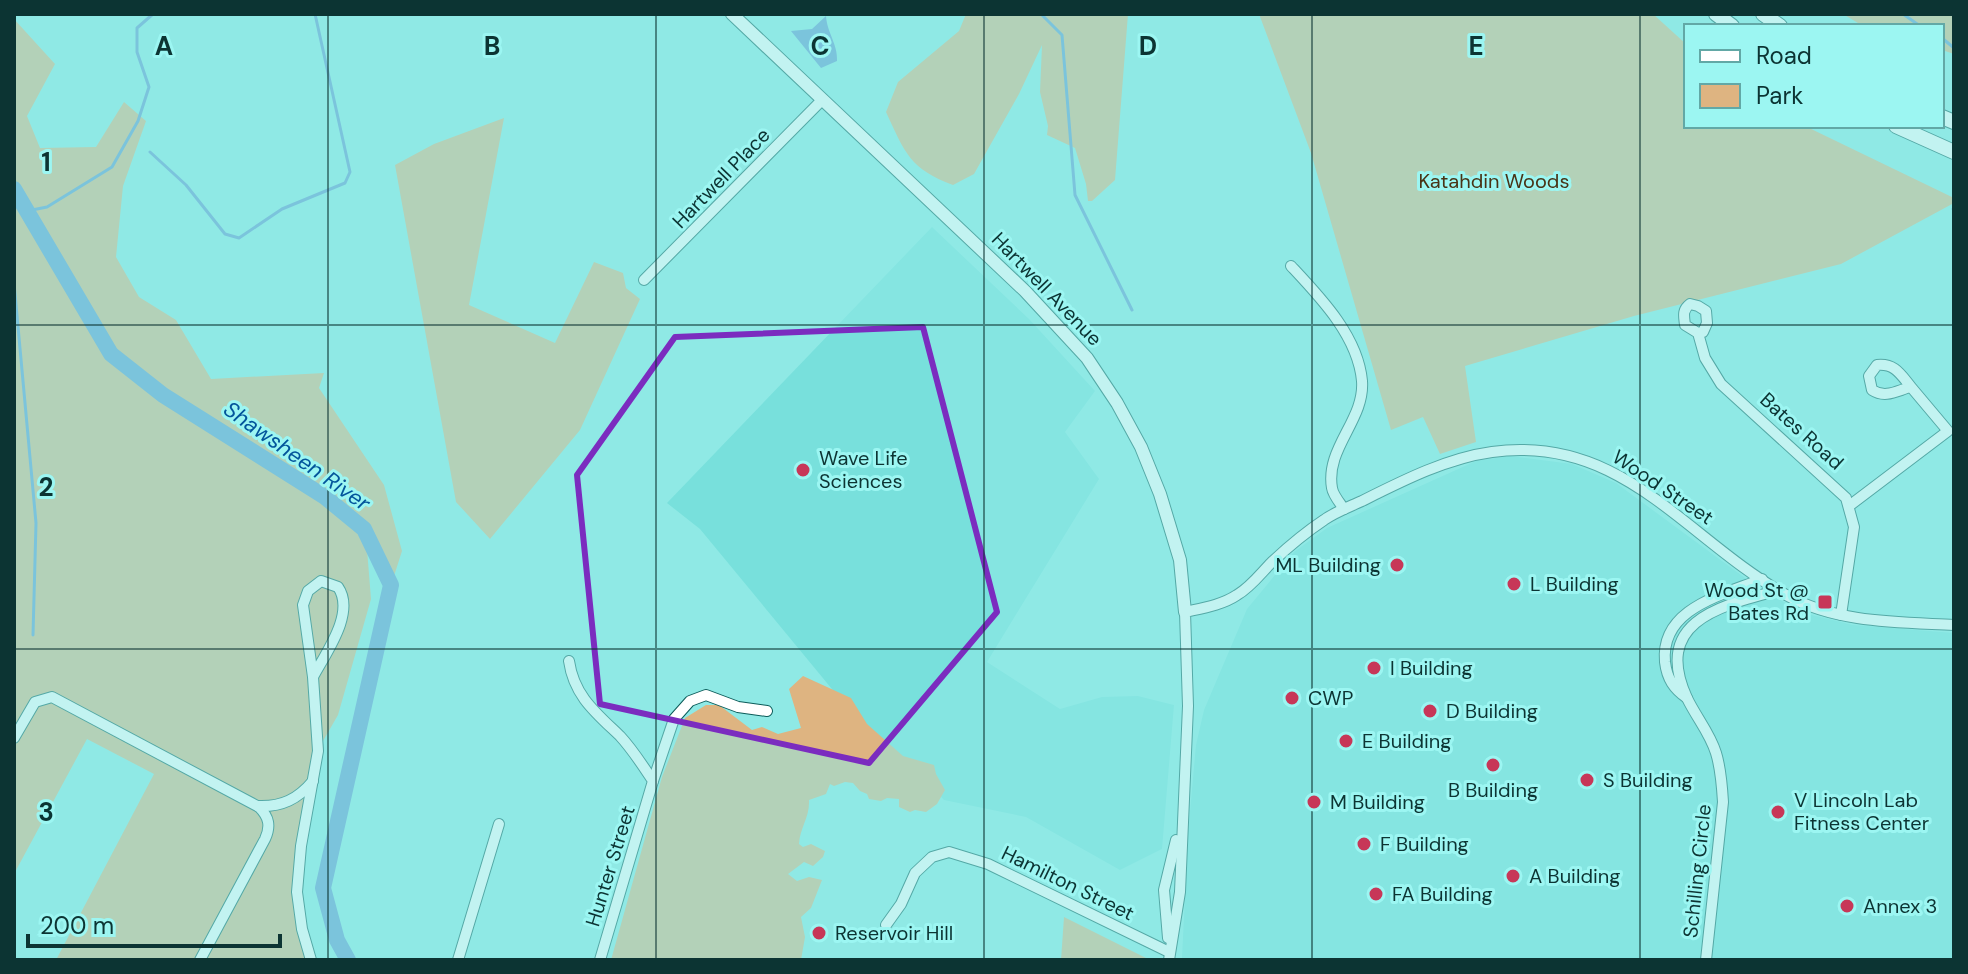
<svg xmlns="http://www.w3.org/2000/svg" width="1968" height="974" font-family="'DM Sans',sans-serif">
  <style>
    .built { fill: #78e0dc }
    .green { fill: #deb481 }
    .water { fill: #6397d0 }
    .lines { fill: none; stroke-linecap: round; stroke-linejoin: round }
    .stream { stroke: #6397d0; stroke-width: 3 }
    .river { stroke: #6397d0; stroke-width: 16 }
    .minor-casing { stroke: #0c5b59; stroke-width: 12 }
    .major-casing { stroke: #0c5b59; stroke-width: 14 }
    .highway-casing { stroke: #0c5b59; stroke-width: 16 }
    .minor { stroke: #fff; stroke-width: 10 }
    .major { stroke: #fff; stroke-width: 12 }
    .highway { stroke: #fff; stroke-width: 14 }
    .marked { fill: none; stroke: #7b2cbf; stroke-width: 6; stroke-linejoin: round }
    .grid { fill: none; stroke: #0c3433; stroke-width: 2; stroke-opacity: 0.55 }
    .poi-dot { fill: #c73758; stroke: #9cf6f2; stroke-width: 3 }
    .labels { text-anchor: middle; dominant-baseline: central; stroke-width: 6; stroke-linejoin: round; paint-order: stroke }
    .street-label { font-size: 20px; fill: #0c3433; stroke: #9cf6f2 }
    .park-label { font-size: 20px; fill: #493316; stroke: #9cf6f2 }
    .poi-label { font-size: 20px; fill: #0c3433; stroke: #9cf6f2; text-anchor: start }
    .water-label { font-size: 22px; font-style: italic; fill: #03559b; stroke: #9cf6f2 }
    .grid-label { font-size: 26px; text-anchor: middle; font-weight: bold; fill: #0c3433; stroke: #9cf6f2; stroke-width: 6; stroke-linejoin: round; paint-order: stroke }
  </style>
  <rect width="100%" height="100%" fill="#8fe9e5"/>
  <g class="built">
    <polygon points="932,227 1029,319 1095,391 1065,432 1099,479 987,662 1060,709 1102,697 1138,696 1174,705 1162,849 1120,870 1026,817 944,800 915,768 907,780 700,529 667,503"/>
    <polygon points="1510,456 1572,464 1616,483 1760,589 1804,613 1853,625 1954,633 1954,960 1201,960 1182,958 1188,834 1196,745 1204,710 1247,609 1294,552 1327,528 1476,461"/>
  </g>
  <g class="green">
    <path d="M966,14H1040L1043,18V14H1128L1115,180L1092,201H1088L1086,184L1075,148L1047,135L1048,126L1040,92L1042,45L1019,94L974,174L953,185C910,169 905,153 886,112L898,82L959,31Z"/>
    <polygon points="1259,14 1653,14 1686,44 1686,126 1805,126 1954,198 1954,203 1841,264 1634,316 1465,366 1476,442 1440,454 1423,417 1391,430 1311,153"/>
    <polygon points="1843,14 1954,14 1954,54 1942,50 1942,26 1863,26"/>
    <polygon points="14,19 55,64 27,116 40,148 96,147 124,102 146,121 123,186 116,257 139,297 176,320 211,379 324,373 319,388 384,485 402,551 387,598 372,547 367,549 371,599 338,715 323,741 319,778 305,846 301,878 301,904 315,960 56,960 154,774 87,739 14,874"/>
    <polygon points="504,118 469,305 555,343 594,262 623,273 626,288 640,299 580,430 490,539 456,502 395,165 434,144"/>
    <path d="M803,676L851,698L867,724L903,756L934,765L936,774L945,790L937,804L926,812L915,810L910,812L899,807V799L887,798L881,801L869,799L867,794L860,791L853,783L845,782L834,786L830,784L826,794L809,800C810,817 800,827 799,844L803,847L811,844L825,851L823,857L813,866L804,862L788,874L797,881L809,877L822,880L811,908L801,917L805,937L801,960H611L662,777L685,718L706,705H719L752,730L762,727L778,734L801,728L789,689Z"/>
    <polygon points="1064,917 1150,960 1061,960"/>
  </g>
  <path class="water" d="M826,16C827,33 838,44 837,61L821,68L791,31L812,29Z"/>
  <g class="lines">
    <g class="stream">
      <polyline points="1041,14 1062,35 1075,195 1132,310"/>
      <polyline points="1903,14 1920,26"/>
      <polyline points="1942,38 1954,48"/>
      <polyline points="150,152 186,185 225,234 239,238 282,209 345,183 350,172 315,14"/>
      <polyline points="1953,209 1954,210"/>
      <polyline points="27,211 47,207 112,167 138,121 149,87 137,52 137,28 153,14"/>
      <polyline points="14,283 36,523 33,635"/>
    </g>
    <polyline class="river" points="14,189 111,354 163,395 325,497 364,529 391,585 323,888 337,940 348,960"/>
    <defs>
      <g id="minor">
        <path d="M1291,266C1320,297 1358,336 1362,381C1365,420 1325,448 1332,488C1333,495 1340,503 1344,509"/>
        <polyline points="644,280 822,100"/>
        <path d="M1698,333L1685,325C1684,316 1682,310 1690,304L1698,306L1706,311L1707,323L1703,332L1698,333L1705,358L1721,384L1846,498L1854,527L1841,615"/>
        <path d="M1849,506L1948,431L1911,387C1898,390 1886,399 1872,390L1869,376L1877,365C1895,363 1901,375 1911,387"/>
        <path d="M569,661C574,696 596,713 620,736C633,750 643,766 653,781L600,960"/>
        <path d="M1687,698C1674,689 1667,679 1665,662C1660,608 1723,595 1762,579"/>
        <path d="M14,738L35,702L52,697L259,807C269,817 271,826 265,839L200,960"/>
        <polyline points="653,781 674,719 690,701 706,695 738,707 767,711"/>
        <path d="M258,806C282,807 298,799 313,781"/>
        <polyline points="886,925 901,904 915,873 932,857 949,852 988,864 1169,952"/>
        <polyline points="1168,938 1164,890 1176,840"/>
        <path d="M311,960L302,929L297,892L301,846L318,751L313,677L303,605L308,591L321,581L338,587C356,613 325,654 313,677"/>
        <polyline points="458,960 499,824"/>
        <path d="M1169,960L1180,892L1188,706L1185,612C1203,608 1222,605 1237,595C1251,587 1261,573 1272,562C1288,547 1306,532 1324,520C1335,512 1349,507 1362,501C1402,481 1447,458 1492,452C1624,434 1686,540 1788,596C1837,623 1899,622 1954,625"/>
        <path d="M1706,960L1723,802C1722,785 1721,769 1716,753C1710,733 1696,717 1687,698C1652,621 1720,606 1779,590"/>
      </g>
      <polyline id="major" points="732,14 1025,291 1087,358 1117,403 1141,447 1160,494 1180,560 1185,612"/>
      <g id="highway">
        <polyline points="1716,14 1732,26"/>
        <polyline points="1763,14 1780,26"/>
        <polyline points="1942,117 1954,122"/>
        <polyline points="1896,126 1954,152"/>
      </g>
    </defs>
    <use href="#minor" class="minor-casing"/>
    <use href="#major" class="major-casing"/>
    <use href="#highway" class="highway-casing"/>
    <use href="#minor" class="minor"/>
    <use href="#major" class="major"/>
    <use href="#highway" class="highway"/>
  </g>
  <path d="M0 0H1968V974H0ZM923,327L997,612L869,763L600,704L577,475L675,337Z" fill="#8fe9e5" fill-opacity=".55" fill-rule="evenodd"/>
  <path class="marked" d="M923,327L997,612L869,763L600,704L577,475L675,337Z"/>
  <path class="grid" d="M328,14V960M656,14V960M984,14V960M1312,14V960M1640,14V960M14,325H1954M14,649H1954"/>
  <g class="poi-dot">
    <circle cx="803" cy="470" r="8"/>
    <circle cx="1397" cy="565" r="8"/>
    <circle cx="1514" cy="584" r="8"/>
    <rect x="1817" y="594" width="16" height="16" rx="4"/>
    <circle cx="1374" cy="668" r="8"/>
    <circle cx="1292" cy="698" r="8"/>
    <circle cx="1430" cy="711" r="8"/>
    <circle cx="1346" cy="741" r="8"/>
    <circle cx="1493" cy="765" r="8"/>
    <circle cx="1587" cy="780" r="8"/>
    <circle cx="1314" cy="802" r="8"/>
    <circle cx="1778" cy="812" r="8"/>
    <circle cx="1364" cy="844" r="8"/>
    <circle cx="1513" cy="876" r="8"/>
    <circle cx="1376" cy="894" r="8"/>
    <circle cx="1847" cy="906" r="8"/>
    <circle cx="819" cy="933" r="8"/>
  </g>
  <g class="labels">
    <g class="street-label">
      <text transform="translate(721 178) rotate(-46)">Hartwell Place</text>
      <text transform="translate(1047 289) rotate(46)">Hartwell Avenue</text>
      <text transform="translate(1802 431) rotate(42)">Bates Road</text>
      <text transform="translate(1663 487) rotate(34)">Wood Street</text>
      <text transform="translate(610 866) rotate(-73)">Hunter Street</text>
      <text transform="translate(1697 871) rotate(-84)">Schilling Circle</text>
      <text transform="translate(1068 883) rotate(26)">Hamilton Street</text>
    </g>
    <g class="park-label">
      <text x="1494" y="181">Katahdin Woods</text>
    </g>
    <g class="poi-label">
      <text x="819" y="458">Wave Life<tspan x="819" dy="23">Sciences</tspan></text>
      <text x="1381" y="565" text-anchor="end">ML Building</text>
      <text x="1530" y="584">L Building</text>
      <text x="1809" y="590" text-anchor="end">Wood St @<tspan x="1809" dy="23">Bates Rd</tspan></text>
      <text x="1390" y="668">I Building</text>
      <text x="1308" y="698">CWP</text>
      <text x="1446" y="711">D Building</text>
      <text x="1362" y="741">E Building</text>
      <text x="1603" y="780">S Building</text>
      <text x="1493" y="790" text-anchor="middle">B Building</text>
      <text x="1794" y="800">V Lincoln Lab<tspan x="1794" dy="23">Fitness Center</tspan></text>
      <text x="1330" y="802">M Building</text>
      <text x="1380" y="844">F Building</text>
      <text x="1529" y="876">A Building</text>
      <text x="1392" y="894">FA Building</text>
      <text x="1863" y="906">Annex 3</text>
      <text x="835" y="933">Reservoir Hill</text>
    </g>
    <g class="water-label">
      <text transform="translate(297 456) rotate(35)">Shawsheen River</text>
    </g>
  </g>
  <g class="grid-label">
    <text x="164" y="55">A</text>
    <text x="492" y="55">B</text>
    <text x="820" y="55">C</text>
    <text x="1148" y="55">D</text>
    <text x="1476" y="55">E</text>
    <text x="46" y="171">1</text>
    <text x="46" y="496">2</text>
    <text x="46" y="821">3</text>
  </g>
  <rect width="1968" height="974" fill="none" stroke="#0c3433" stroke-width="32"/>
  <rect x="1684" y="24" width="260" height="104" fill="#9cf6f2" stroke="#62a8a6" stroke-width="2"/>
  <rect x="1700" y="50" width="40" height="12" fill="#ffffff" stroke="#62a8a6" stroke-width="2"/>
  <text x="1756" y="64" font-size="24" fill="#0c3433">Road</text>
  <rect x="1700" y="84" width="40" height="24" fill="#deb481" stroke="#62a8a6" stroke-width="2"/>
  <text x="1756" y="104" font-size="24" fill="#0c3433">Park</text>
  <path d="M28 934v12h252v-12" fill="none" stroke="#0c3433" stroke-width="4"/>
  <text x="40" y="934" font-size="24" fill="#0c3433" stroke="#9cf6f2" stroke-width="6" paint-order="stroke">200 m</text>
</svg>
